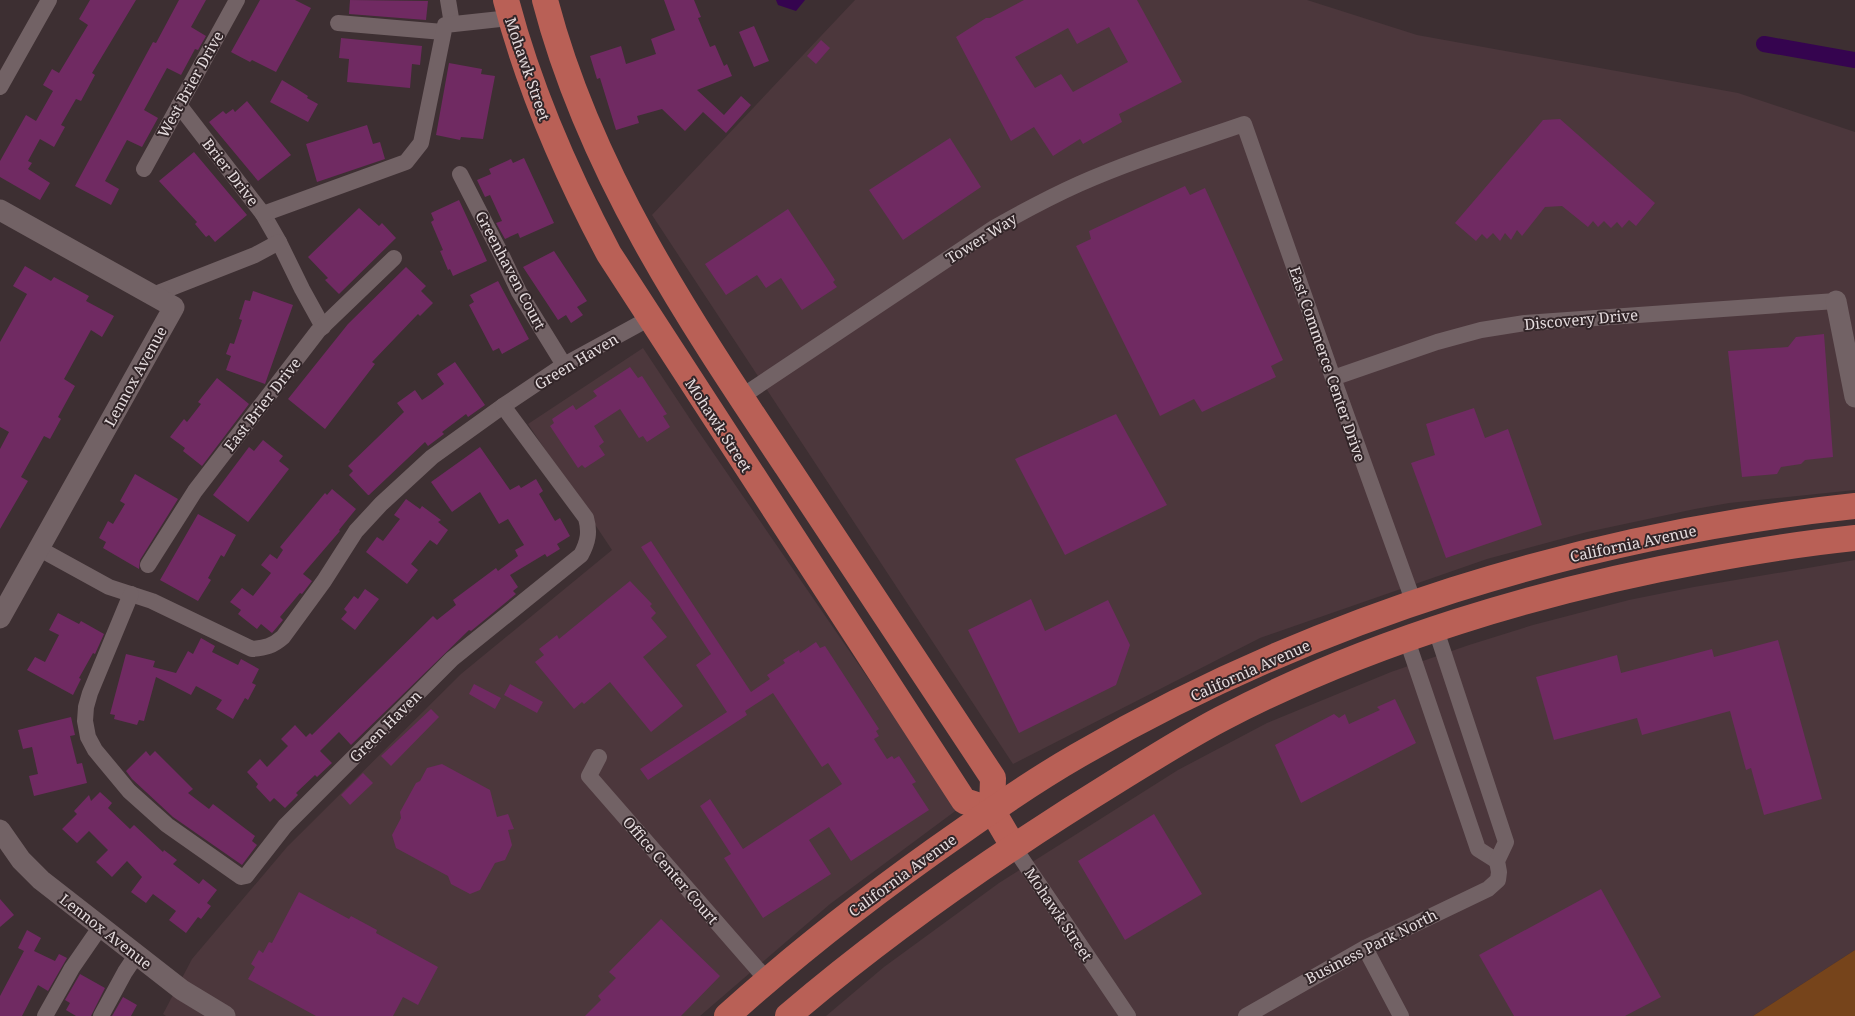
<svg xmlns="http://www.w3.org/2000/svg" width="1855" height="1016" font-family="'Noto Serif',serif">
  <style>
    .built { fill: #4c373c }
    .green { fill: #76441b }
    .water { fill: #35044f }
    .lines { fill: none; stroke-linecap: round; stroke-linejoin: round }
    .canal { stroke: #35044f; stroke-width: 16 }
    .building { fill: #702a62; fill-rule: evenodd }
    .minor { stroke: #726265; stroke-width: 16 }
    .tertiary { stroke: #726265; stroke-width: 21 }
    .primary { stroke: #b96056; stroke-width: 26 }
    .labels { text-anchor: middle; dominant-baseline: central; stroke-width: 4; stroke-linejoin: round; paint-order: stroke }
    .street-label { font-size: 15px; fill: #e5dcde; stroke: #322528 }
  </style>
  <rect width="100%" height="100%" fill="#3d2f32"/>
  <g class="built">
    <polygon points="855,0 1307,0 1417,35 1738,93 1855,132 1855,490 1729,503 1695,509 1587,532 1487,559 1260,638 1013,764 652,215"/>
    <polygon points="643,348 694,425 958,809 830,904 700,1016 166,1016 163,1014 192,959 287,847 461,674 612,550 528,424"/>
    <polygon points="1855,560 1855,950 1753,1016 826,1016 884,967 999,883 1178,770 1267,723 1391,672 1469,645 1533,625 1629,600 1694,587"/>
  </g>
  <polygon class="green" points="1855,950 1855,1016 1753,1016"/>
  <polygon class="water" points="776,0 805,0 796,11 778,5"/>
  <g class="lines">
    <polyline class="canal" points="1764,44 1855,60"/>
  </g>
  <g class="building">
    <polygon points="90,0 136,0 92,73 95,75 81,101 76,99 61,125 65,127 54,147 40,139 28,161 32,163 28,169 50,183 40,200 0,177 0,161 26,115 36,121 53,91 43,85 52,69 59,73 88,25 79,19"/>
    <polygon points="179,0 206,0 191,27 206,36 198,50 195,49 181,75 167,68 144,110 158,118 142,147 127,140 105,181 119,189 111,205 75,186 153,42 156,43"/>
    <polygon points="260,0 295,0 311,8 276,72 252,60 250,62 231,52"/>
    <polygon points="350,0 428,1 426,20 349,14"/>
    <polygon points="664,0 694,0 701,17 698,18 710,47 715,45 724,66 727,64 732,76 697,90 724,115 741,96 751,105 726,133 703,112 685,131 662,109 637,116 639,123 616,130 600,78 597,79 590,56 621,46 626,64 656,54 651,39 675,30"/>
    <path d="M1024,0H1137L1182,82L1119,114L1122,122L1083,144L1080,139L1053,156L1034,127L1011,141L956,37L986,18H990ZM1109,27L1128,62L1073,92L1061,74L1035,88L1015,57L1068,28L1077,44Z"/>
    <polygon points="754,26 769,61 754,67 739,32"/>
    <polygon points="341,38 422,46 420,65 412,64 410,88 347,82 349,59 339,58"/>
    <polygon points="821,40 830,48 816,64 807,56"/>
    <polygon points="449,63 482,69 481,74 495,76 483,139 461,137 460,140 436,135"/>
    <polygon points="282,80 297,89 308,96 307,98 318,104 308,122 270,102"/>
    <polygon points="247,101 291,155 258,181 209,122 223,111 226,114 233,109 235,112"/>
    <polygon points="1560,119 1655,203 1636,226 1629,220 1622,228 1617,222 1611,228 1604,221 1598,227 1593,221 1588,227 1562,206 1545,207 1522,236 1517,230 1511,240 1505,233 1500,241 1493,233 1487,239 1482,234 1476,241 1455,223 1543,120"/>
    <polygon points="367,125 373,144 380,142 385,159 317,182 306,144"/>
    <polygon points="950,138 981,187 903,240 869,190"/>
    <polygon points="194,152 247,215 215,242 209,235 206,237 195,224 197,222 159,181"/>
    <polygon points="524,158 554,223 520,238 518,233 505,239 496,223 502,221 490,195 485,197 477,180 491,174 489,169 511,159 513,163"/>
    <polygon points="1185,186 1190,195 1205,188 1283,360 1271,366 1276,377 1202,412 1194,399 1160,416 1076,246 1091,239 1089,231"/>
    <polygon points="459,200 487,261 453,276 450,269 448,270 440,251 443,250 431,222 434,220 431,213"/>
    <polygon points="359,208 379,226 382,223 396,238 339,294 325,280 328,278 308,257"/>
    <polygon points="788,209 835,280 833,282 837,287 802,310 781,278 766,288 757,275 726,295 705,264"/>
    <polygon points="554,251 587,301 577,307 583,315 571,323 566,315 558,320 523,267"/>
    <polygon points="25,266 51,281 54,277 89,296 86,301 114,316 102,337 91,330 64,379 75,386 58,417 61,419 50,439 44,436 21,477 28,481 0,529 0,449 9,432 0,427 0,342 27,294 13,286"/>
    <polygon points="406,267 426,286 421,291 433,303 420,316 418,314 372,362 375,364 325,429 288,399 348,324"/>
    <polygon points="498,281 529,339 502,354 499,348 493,351 469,305 474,302 470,295"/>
    <polygon points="253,291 293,305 265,384 226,370 231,356 226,354 230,343 234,344 242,320 239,319 245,300 250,301"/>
    <polygon points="1824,334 1833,457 1805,460 1801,464 1781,467 1777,474 1742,477 1728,351 1788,347 1796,337"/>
    <polygon points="455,362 485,405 468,417 466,414 442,432 444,434 428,446 425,442 369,495 368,495 349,475 353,471 348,466 404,412 397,403 415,390 422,400 431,394 444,384 437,374"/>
    <polygon points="630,367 638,378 642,376 667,414 663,416 670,427 647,442 643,436 639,438 620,409 594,426 604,442 599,446 605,455 585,468 582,465 578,468 550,426 554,423 552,419 573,405 576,410 597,396 593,391"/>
    <polygon points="217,378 249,404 202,466 183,451 185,448 170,437 184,419 187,422 201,404 198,402"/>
    <polygon points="1474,408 1485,438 1508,429 1542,525 1446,558 1411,463 1435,455 1426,424"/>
    <polygon points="1116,414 1167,505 1065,555 1015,459"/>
    <polygon points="263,440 283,456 279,461 289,469 248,522 213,495 249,447 254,451"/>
    <polygon points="480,447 510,490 519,485 521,488 536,479 543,491 539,494 555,521 560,518 570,536 557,544 560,549 547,557 545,554 510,575 518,587 513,591 516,594 471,631 469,630 351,745 339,732 320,751 332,763 317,777 315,775 296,793 298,795 285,808 274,798 270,802 256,787 258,784 247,772 260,759 267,767 288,746 281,739 295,725 306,737 310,733 312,735 433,616 437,620 456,605 453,600 496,568 498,571 518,556 515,550 524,545 508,519 499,524 480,492 452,512 431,482"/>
    <polygon points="135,474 178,499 140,560 139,569 103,548 106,542 99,538 108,521 113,524 125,504 120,501"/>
    <polygon points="332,489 356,509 339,530 340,531 303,574 312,581 302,594 300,593 280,617 283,620 272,633 261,624 257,629 238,614 241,610 230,602 242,588 253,596 271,573 261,565 270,554 277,559 283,550 280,547 325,493 327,495"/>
    <polygon points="406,499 420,509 422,506 441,520 438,522 448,530 437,545 430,540 411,564 418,570 407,584 366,552 377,537 383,541 396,524 400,519 394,515"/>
    <polygon points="198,514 236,535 224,557 221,555 208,578 211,580 198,601 160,580"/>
    <polygon points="651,541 751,692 770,679 767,675 785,663 783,660 799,650 800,653 816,642 820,648 825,646 879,729 876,731 879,736 874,739 887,759 892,756 894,759 899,756 916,782 912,784 929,810 851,861 829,827 809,840 831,874 763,918 724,858 731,854 700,806 710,799 743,849 842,784 828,763 822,767 773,693 745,711 747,715 648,780 640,769 727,712 696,665 711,654 641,547"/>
    <polygon points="630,581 652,604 650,606 656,613 651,618 667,637 643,657 683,706 651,732 610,682 584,704 582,702 574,709 535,662 544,655 539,649 557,635 559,639"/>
    <polygon points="365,589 379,599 355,630 341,619 347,612 344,609 354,596 358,599"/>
    <polygon points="1031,599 1045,631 1108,600 1130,645 1116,685 1019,733 968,630"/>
    <polygon points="58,613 79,624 81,621 104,634 95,654 93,653 79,678 81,679 73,695 27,670 35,657 45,662 59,635 49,630"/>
    <polygon points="201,638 215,646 212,652 238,665 241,659 259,669 252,683 256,685 248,700 245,698 233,719 216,709 222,700 196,686 191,695 156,677 144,721 139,720 137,725 114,719 115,715 110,714 126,654 155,661 153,667 176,673 188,651 193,654"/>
    <polygon points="1778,640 1822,799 1764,815 1751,768 1746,770 1730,711 1642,735 1637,718 1554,740 1536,677 1617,655 1621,673 1712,649 1714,657"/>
    <polygon points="474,684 501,698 495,709 469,694"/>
    <polygon points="510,684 543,702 537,713 504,695"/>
    <polygon points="1395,699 1416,743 1301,803 1275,745 1334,714 1339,718 1345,714 1349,724 1380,710 1377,707"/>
    <polygon points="431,709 439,717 391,766 381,756"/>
    <polygon points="71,717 75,735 70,736 77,764 82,763 87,783 34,796 29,776 38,774 32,747 23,749 18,730"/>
    <polygon points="146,751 150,756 155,751 193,789 188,793 209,809 213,804 255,836 252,841 257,845 242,865 173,817 132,779 126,771"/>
    <polygon points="442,764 490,790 497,817 508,814 514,829 508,830 512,845 505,860 495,863 480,890 470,894 451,884 448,876 396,848 392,835 401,818 400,812 416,783 420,781 427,768"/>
    <polygon points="363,773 373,783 350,805 341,795"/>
    <polygon points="100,792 112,803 108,808 130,829 134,825 163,852 164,850 177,860 173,864 199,884 203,879 217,890 207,903 211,906 201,919 198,917 186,933 169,920 176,911 153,894 146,903 131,892 142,877 127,861 112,877 96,862 108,850 89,831 77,843 62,829 77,814 74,811 89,795 91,801"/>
    <polygon points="1154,814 1202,894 1125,940 1078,861"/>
    <polygon points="1601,889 1661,997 1625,1016 1514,1016 1479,955"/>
    <polygon points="299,892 349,919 351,916 377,930 376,933 438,967 418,1005 403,997 393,1016 316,1016 248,979 255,967 251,964 259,950 263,953 269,942 272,943"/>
    <polygon points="0,899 14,915 0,927"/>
    <polygon points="661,919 720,976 681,1016 585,1016 601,1000 598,996 616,978 609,972"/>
    <polygon points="27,930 41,938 34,951 55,961 59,954 67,958 48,991 38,985 22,1016 0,1016 0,996 24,951 18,948"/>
    <polygon points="80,974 105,988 91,1016 76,1016 66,1010 70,1003 65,1000"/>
    <polygon points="123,997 137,1005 131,1016 112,1016"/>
  </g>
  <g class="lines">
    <g class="minor">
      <polyline points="448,0 452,24"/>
      <polyline points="338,23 443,32"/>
      <polyline points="0,87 49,0"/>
      <polyline points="179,105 263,214 279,242"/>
      <polyline points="144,169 237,0"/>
      <polyline points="460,174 502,256 519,292 564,365"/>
      <polyline points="263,214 406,162 421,143 445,25 510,18"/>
      <polyline points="153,295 255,255 279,242 302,289 323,327"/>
      <polyline points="1333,378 1437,342 1481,330 1525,323 1836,301"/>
      <path d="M741,397L994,228C1022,212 1050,197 1079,184C1133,160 1189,143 1244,124L1333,378L1414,603"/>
      <path d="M38,548L109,587L152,601L252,649C265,648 273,646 283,637L324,581L356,531L381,504L432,457L503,406L564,365L650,318"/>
      <polyline points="148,565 195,491 318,331 394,258"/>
      <path d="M131,594L90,693L86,707L85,721L88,737L95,750L129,791L167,825L241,877L246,876L285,826L452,659L581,555C588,542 590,532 586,518L503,406"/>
      <polyline points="1407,640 1478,849 1497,861"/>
      <polyline points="599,757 589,776 767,980"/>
      <polyline points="1013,846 1128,1016"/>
      <polyline points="1365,948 1401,1016"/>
      <polyline points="45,1016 72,968 101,926"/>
      <polyline points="101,1016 125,972 137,954"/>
      <polyline points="1246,1016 1365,948 1488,889 1498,880 1499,872 1497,861 1506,842 1436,630"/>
    </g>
    <g class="tertiary">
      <polyline points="0,210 174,307 0,618"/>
      <polyline points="1836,301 1855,397"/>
      <polyline points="0,830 21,860 41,880 182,990 225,1016"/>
    </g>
    <g class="primary">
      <path d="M506,0C529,89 566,173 609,254L964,801L992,810"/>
      <path d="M545,0C590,173 690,321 788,468C856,571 924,674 993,778L992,810L1013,846"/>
      <path d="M727,1016C801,949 879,889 961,832C999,805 1037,779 1077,756C1314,618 1583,535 1855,506"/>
      <path d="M788,1016C892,927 1001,852 1118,780C1152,759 1185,738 1221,719C1370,641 1542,590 1707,560C1756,551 1805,543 1855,538"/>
    </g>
  </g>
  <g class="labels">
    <g class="street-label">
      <text transform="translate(528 69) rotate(71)">Mohawk Street</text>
      <text transform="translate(190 84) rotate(-61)">West Brier Drive</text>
      <text transform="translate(231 172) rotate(52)">Brier Drive</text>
      <text transform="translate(981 238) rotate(-32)">Tower Way</text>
      <text transform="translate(511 270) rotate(62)">Greenhaven Court</text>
      <text transform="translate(1581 319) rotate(-5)">Discovery Drive</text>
      <text transform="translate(576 361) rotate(-31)">Green Haven</text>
      <text transform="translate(1328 364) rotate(71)">East Commerce Center Drive</text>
      <text transform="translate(135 376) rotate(-61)">Lennox Avenue</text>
      <text transform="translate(262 404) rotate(-52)">East Brier Drive</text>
      <text transform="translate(719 425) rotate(57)">Mohawk Street</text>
      <text transform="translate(1633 543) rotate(-12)">California Avenue</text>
      <text transform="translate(1250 670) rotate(-24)">California Avenue</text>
      <text transform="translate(385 726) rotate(-45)">Green Haven</text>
      <text transform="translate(671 870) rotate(49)">Office Center Court</text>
      <text transform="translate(902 875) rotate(-36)">California Avenue</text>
      <text transform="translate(1059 914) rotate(56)">Mohawk Street</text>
      <text transform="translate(106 931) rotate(38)">Lennox Avenue</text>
      <text transform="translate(1371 946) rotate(-27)">Business Park North</text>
    </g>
  </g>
</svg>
